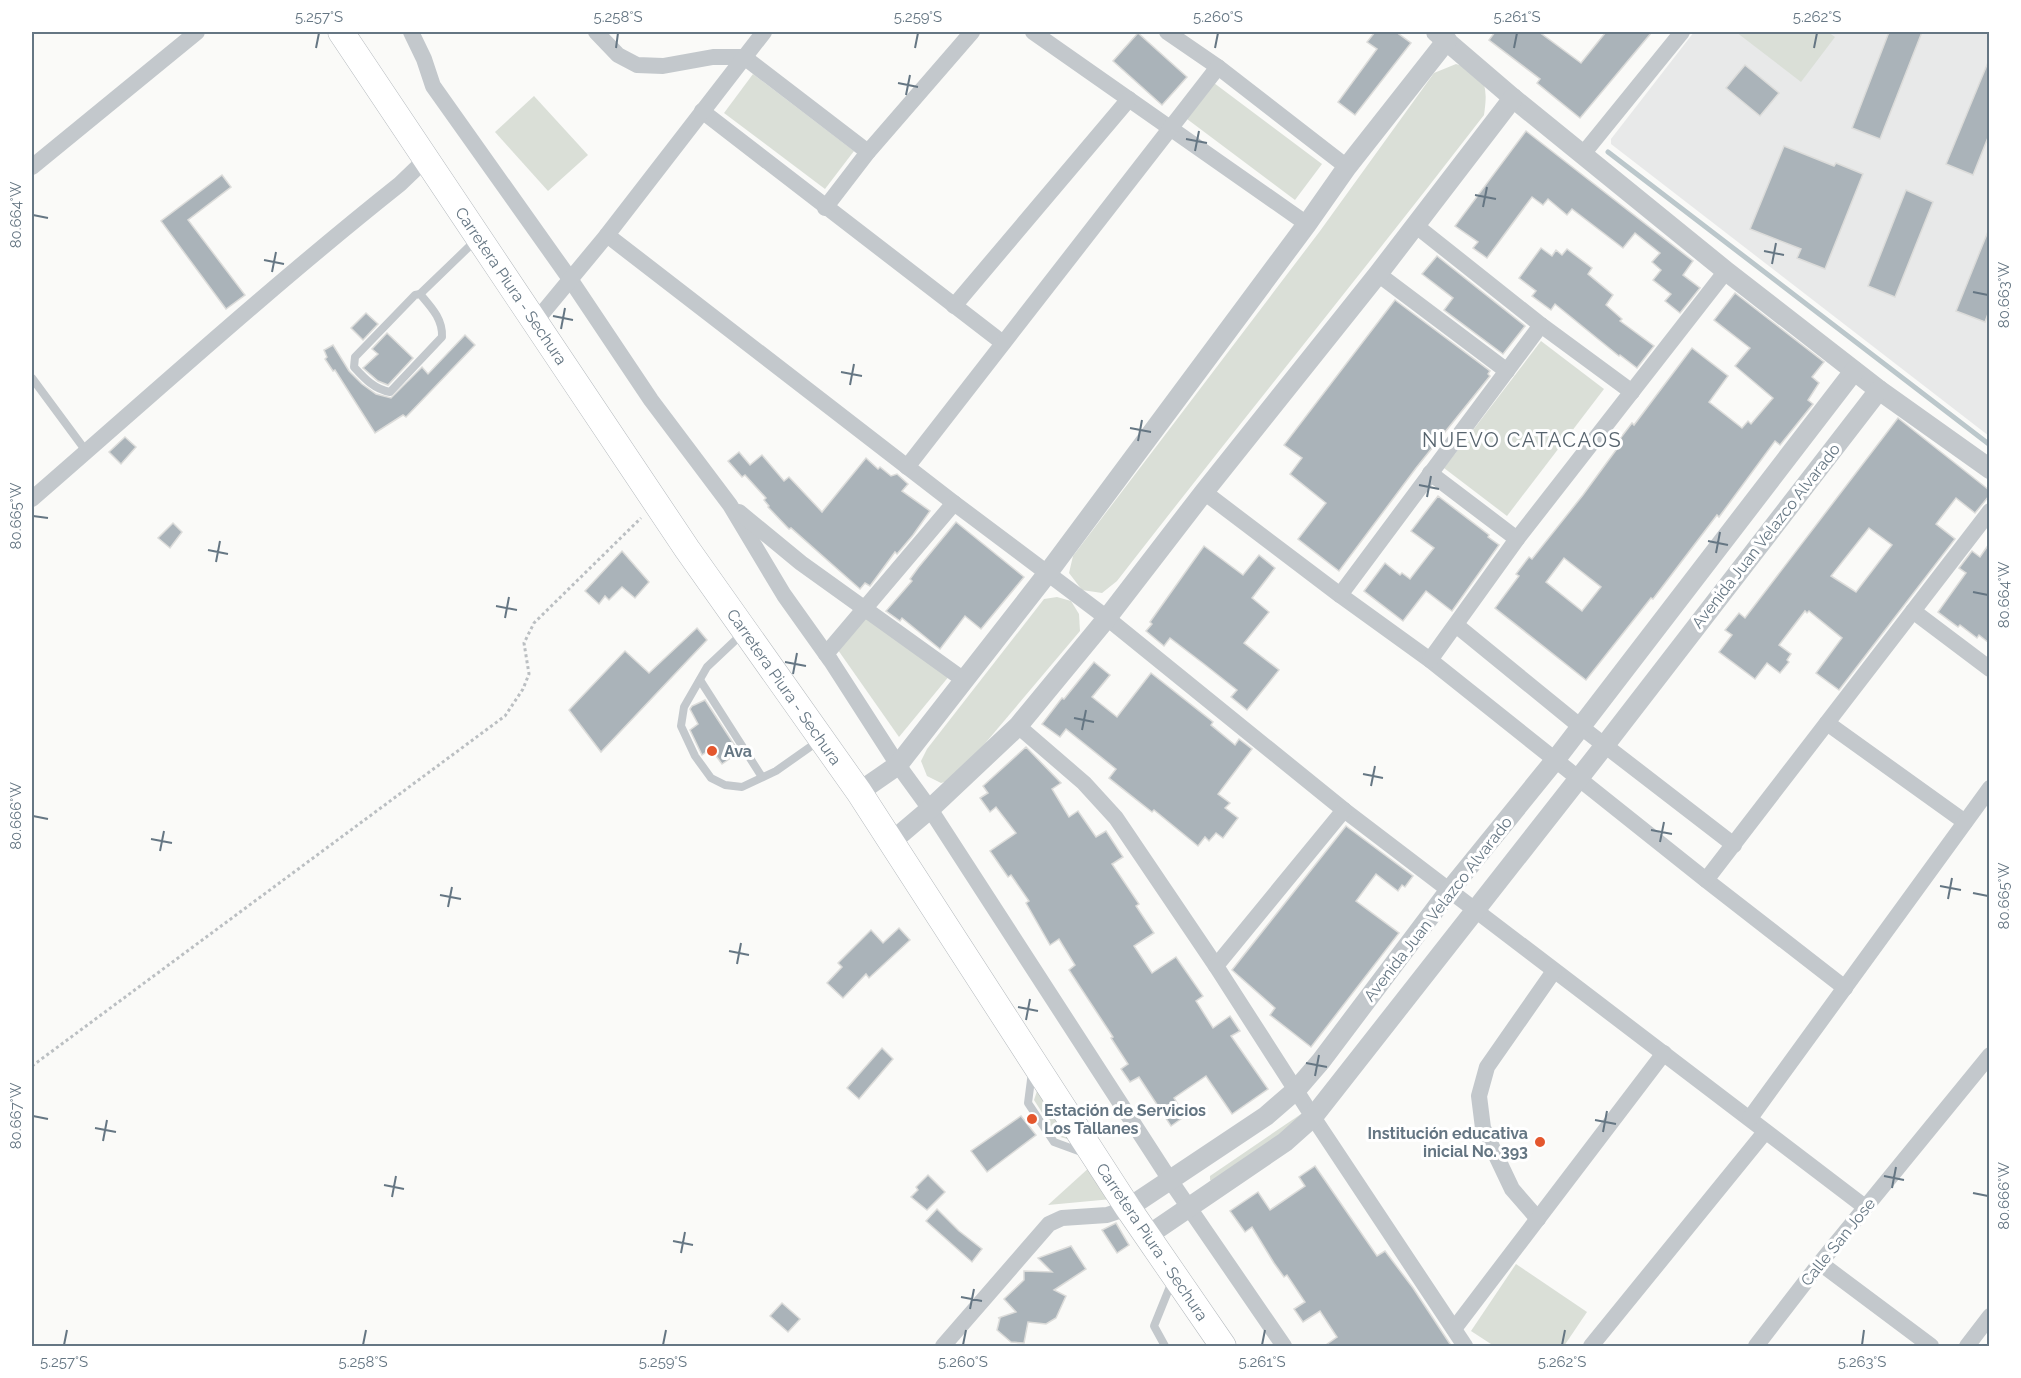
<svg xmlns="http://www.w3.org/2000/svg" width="2021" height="1378" font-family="Raleway,sans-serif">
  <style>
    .built { fill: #e8e9e9 }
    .green { fill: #dadfd7 }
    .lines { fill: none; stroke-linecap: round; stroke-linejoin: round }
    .stream { stroke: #bbc7cb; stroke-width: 5 }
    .building { fill: #aab3b9; stroke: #dcdcda; stroke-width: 1.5; fill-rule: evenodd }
    .primary-casing { stroke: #b5babe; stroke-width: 27 }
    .path { stroke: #bbbfc2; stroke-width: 3; stroke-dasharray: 3 3; stroke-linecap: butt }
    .service { stroke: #c3c8cc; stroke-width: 8 }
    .minor { stroke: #c3c8cc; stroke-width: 16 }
    .tertiary { stroke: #c3c8cc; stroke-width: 20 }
    .primary { stroke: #fff; stroke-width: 26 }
    .ticks { fill: none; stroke: #657683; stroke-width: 2 }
    .poi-dot { fill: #e4572e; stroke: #fff; stroke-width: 2 }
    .labels { text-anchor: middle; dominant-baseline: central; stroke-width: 6; stroke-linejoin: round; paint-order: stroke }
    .street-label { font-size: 16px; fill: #657683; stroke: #fff }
    .poi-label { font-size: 16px; font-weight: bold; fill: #657683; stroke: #fff; text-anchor: start }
    .quarter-label { font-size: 20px; letter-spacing: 1.5px; fill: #57646e; stroke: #fff }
    .neatline { fill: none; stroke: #657683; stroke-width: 2 }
    .ticks-label { font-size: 15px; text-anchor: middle; fill: #657683 }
  </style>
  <rect width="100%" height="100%" fill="#fafaf8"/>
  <polygon class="built" points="1694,32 1989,32 1989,436 1611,144 1611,139"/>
  <g class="green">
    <polygon points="1736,32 1828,32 1835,37 1801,82"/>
    <path d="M1456,64C1487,73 1488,87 1484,115C1363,272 1238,425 1117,581L1102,593L1082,590L1069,573L1073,556L1320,231L1434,73Z"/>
    <polygon points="753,74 854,151 825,189 724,113"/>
    <polygon points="1214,83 1322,164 1295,200 1187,119"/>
    <polygon points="534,96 588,155 548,191 495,132"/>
    <polygon points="1541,341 1604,389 1507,516 1444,468"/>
    <polygon points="1057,597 1071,601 1079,614 1080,631 955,779 941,783 927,776 921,761 927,749 1044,599"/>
    <polygon points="868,616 950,675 899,737 838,650"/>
    <polygon points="1040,1082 1081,1143 1057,1136 1034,1100"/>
    <polygon points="1301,1114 1303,1115 1303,1118 1213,1182 1210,1180 1210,1176"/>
    <polygon points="1091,1166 1112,1199 1048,1205"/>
    <polygon points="1516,1264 1587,1312 1564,1346 1494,1346 1471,1331"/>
  </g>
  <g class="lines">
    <polyline class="stream" points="1608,152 1990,445"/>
  </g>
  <g class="building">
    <polygon points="1375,32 1396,32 1411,43 1355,115 1338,102 1377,49 1367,42"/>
    <polygon points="1495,32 1539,32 1581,63 1606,32 1652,32 1580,118 1537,83 1540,79 1489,40"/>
    <polygon points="1889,32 1922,32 1880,139 1852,128"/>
    <polygon points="1138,33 1187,77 1162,105 1113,61"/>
    <polygon points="1989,60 1989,135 1973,175 1946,164"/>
    <polygon points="1745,65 1779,93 1760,116 1726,88"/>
    <polygon points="1526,131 1693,261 1683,275 1700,288 1680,313 1665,301 1671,294 1653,280 1661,270 1652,262 1660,253 1635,233 1623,248 1572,209 1567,215 1548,199 1543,205 1532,197 1487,258 1473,248 1478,242 1455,226"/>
    <polygon points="1784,146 1834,166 1836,163 1863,174 1825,269 1797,258 1801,249 1750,229"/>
    <polygon points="222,175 231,187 188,220 245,295 226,309 161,221"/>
    <polygon points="1906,190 1933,202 1895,297 1868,286"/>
    <polygon points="1989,229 1989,311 1985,322 1956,311"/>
    <polygon points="1541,248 1552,256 1556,250 1562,255 1567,249 1592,268 1588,274 1613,295 1606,305 1622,319 1620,321 1654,346 1637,368 1620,355 1619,356 1555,304 1551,310 1532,296 1536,291 1519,278"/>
    <polygon points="1437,256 1525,326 1503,354 1444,310 1453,298 1422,274"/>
    <path d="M1735,293L1824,362L1812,377L1819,383L1808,400L1813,404L1780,445L1775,441L1719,517L1717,515L1653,599L1651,598L1586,680L1495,608L1519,576L1516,574L1529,557L1532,559L1583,495L1622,442L1619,440L1632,423L1634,425L1692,348L1728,376L1709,402L1742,428L1748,421L1751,424L1773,398L1735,366L1750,348L1714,320ZM1564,558L1601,587L1582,611L1546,582Z"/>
    <polygon points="1395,300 1490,371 1488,374 1490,376 1416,468 1339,571 1298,539 1326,503 1290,474 1302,458 1284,445"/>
    <polygon points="366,313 378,324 363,340 351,328"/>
    <polygon points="387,333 413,358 388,385 378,381 363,368 378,354 372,349"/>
    <polygon points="465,335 475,345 406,417 403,415 375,433 335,370 333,371 325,359 327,357 324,350 333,345 349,371 362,384 376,394 391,398 422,367 428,374"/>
    <path d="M1898,418L1989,490V496L1975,513L1956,498L1936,524L1955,539L1839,690L1816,673L1842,638L1809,611L1807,613L1805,611L1779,645L1791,654L1787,660L1789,662L1780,673L1767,663L1755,679L1719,652L1732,635L1725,630L1739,613L1745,618ZM1869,528L1892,545L1856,592L1831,576Z"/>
    <polygon points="125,437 136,447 121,464 109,452"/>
    <polygon points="739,452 750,465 762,455 784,481 789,477 822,512 866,458 878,469 880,467 891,476 897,474 908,484 902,491 930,511 913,535 897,554 895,552 870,586 865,583 860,589 791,528 789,529 768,507 769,506 764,500 766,498 745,475 742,477 728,461"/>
    <polygon points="1438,496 1489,535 1488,537 1499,545 1452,611 1426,591 1403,621 1364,591 1385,563 1400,575 1402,573 1410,579 1434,548 1411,531"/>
    <polygon points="956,522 1024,577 981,629 965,616 940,649 902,618 900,621 886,611 912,581 910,579 918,568"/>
    <polygon points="173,523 182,532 170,548 158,538"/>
    <polygon points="1989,544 1989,643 1979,635 1977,638 1960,625 1958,627 1938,612 1966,573 1959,568 1972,551 1980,557"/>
    <polygon points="1204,546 1243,575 1259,555 1275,568 1252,598 1269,612 1244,643 1279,670 1247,710 1231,697 1237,690 1204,664 1170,638 1164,646 1146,631 1152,624 1150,622"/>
    <polygon points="622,551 649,582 635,598 622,587 609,600 605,596 599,604 585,591"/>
    <polygon points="697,628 707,640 601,752 569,710 625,651 649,673"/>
    <polygon points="1094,662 1110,675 1092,697 1117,717 1151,673 1213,722 1211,725 1235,745 1239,739 1252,749 1218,794 1230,803 1225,808 1238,818 1223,838 1216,833 1209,841 1205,837 1198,846 1154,810 1152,812 1109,778 1116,769 1066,729 1060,737 1042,724 1062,698 1064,699"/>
    <polygon points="705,700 739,752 722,764 711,749 702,755 690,730 698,724 690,709 692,706"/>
    <polygon points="1026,747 1061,783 1052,789 1069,817 1078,811 1096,837 1106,831 1123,857 1112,864 1139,904 1136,906 1154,933 1134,946 1152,973 1176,957 1203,996 1196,1001 1213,1028 1230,1016 1240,1031 1231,1036 1268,1089 1232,1114 1206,1076 1174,1098 1185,1116 1171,1126 1139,1077 1130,1082 1121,1069 1128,1064 1111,1038 1113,1037 1069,970 1075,965 1059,939 1050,945 1026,903 1029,901 1011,875 1008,877 990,851 1016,833 996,807 990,812 980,798 988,793 983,786"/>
    <polygon points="1346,826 1413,876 1405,887 1402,885 1398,891 1376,874 1356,901 1399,933 1311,1047 1270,1015 1275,1008 1232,970"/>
    <polygon points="899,928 910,940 869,978 866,974 843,998 827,983 842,967 838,963 871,930 883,943"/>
    <polygon points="882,1048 893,1059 859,1099 847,1088"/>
    <polygon points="1021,1116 1036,1135 987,1172 971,1151"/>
    <polygon points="1315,1166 1377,1256 1385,1251 1413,1288 1452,1347 1323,1347 1337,1337 1320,1311 1303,1322 1294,1309 1305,1302 1287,1275 1284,1277 1274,1263 1252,1227 1245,1232 1230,1211 1258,1192 1270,1210 1305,1186 1299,1177"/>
    <polygon points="928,1175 945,1192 927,1210 911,1197 918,1190 916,1187"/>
    <polygon points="937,1209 959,1231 982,1249 972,1262 926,1221"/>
    <polygon points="1116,1223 1129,1245 1117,1253 1102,1230"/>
    <polygon points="1071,1246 1086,1269 1054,1290 1066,1296 1056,1318 1046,1324 1028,1322 1024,1343 1011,1342 997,1330 1000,1318 998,1318 1016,1312 1004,1299 1024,1280 1024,1271 1052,1272 1038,1258"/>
    <polygon points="782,1303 800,1319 788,1332 770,1316"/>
  </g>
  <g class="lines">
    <defs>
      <polyline id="primary" points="341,32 687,549 859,792 1128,1208 1223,1346"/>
    </defs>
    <use href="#primary" class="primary-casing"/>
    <polyline class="path" points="32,1066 505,716 523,689 529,674 524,643 534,623 641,518"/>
    <g class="service">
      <path d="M420,294C431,307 443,319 442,337L390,392C374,389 365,379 354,367L355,357L415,295Z"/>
      <polyline points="420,294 476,240"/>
      <polyline points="32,378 86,451"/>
      <polyline points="742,634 707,667 684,707 681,726 695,756 711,778 725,785 742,787 776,771 820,740"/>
      <polyline points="700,680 762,777"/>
      <polyline points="1032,1072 1028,1103 1054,1142 1084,1153"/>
      <polyline points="1165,1346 1154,1326 1173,1279"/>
    </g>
    <g class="minor">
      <polyline points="411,32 424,59 433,86 570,279 651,400 730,505 784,595 831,661 898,765 930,809 1170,1180 1284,1346"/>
      <polyline points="596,32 618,55 637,65 663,66 713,57 744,57 868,152"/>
      <polyline points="1033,32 1307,224"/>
      <polyline points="1167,32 1218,67 1347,167"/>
      <polyline points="702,111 1003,343"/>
      <polyline points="1583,154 1682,32"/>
      <polyline points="32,167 197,32"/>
      <polyline points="825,208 868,152 972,32"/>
      <polyline points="1415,225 1541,325 1632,392"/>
      <polyline points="607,235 954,503 1107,618 1344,810 1865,1207"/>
      <polyline points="1378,274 1507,371"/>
      <polyline points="954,306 1129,99"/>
      <polyline points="535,322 607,235 764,32"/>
      <polyline points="907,467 1218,67"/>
      <polyline points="1430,473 1517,539"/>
      <polyline points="1204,492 1340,595 1430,660 1706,880 1845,988"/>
      <path d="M32,499C154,393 273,285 400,184L426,159"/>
      <polyline points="739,512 801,563 964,680"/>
      <polyline points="1340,595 1541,325"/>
      <polyline points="1913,611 1990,669"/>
      <polyline points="1456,625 1581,727 1734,845"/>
      <polyline points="826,654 954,503"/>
      <polyline points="1430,660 1517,539 1726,271"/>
      <polyline points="1827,723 1965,822"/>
      <polyline points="1018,726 1084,783 1116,818 1216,966 1313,1117 1465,1346"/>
      <polyline points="1706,880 1990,511"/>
      <polyline points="1216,966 1344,810"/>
      <polyline points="1750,1118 1990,788"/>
      <polyline points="1538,1219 1512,1189 1483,1128 1479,1096 1487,1067 1554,971"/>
      <polyline points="1820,1263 1931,1346"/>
      <polyline points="1454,1329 1664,1053"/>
      <polyline points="943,1346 1049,1224 1062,1218 1107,1215 1128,1208"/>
      <polyline points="1591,1346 1765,1132"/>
      <polyline points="1756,1346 1820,1263 1990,1055"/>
      <polyline points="1967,1346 1990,1316"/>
    </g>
    <g class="tertiary">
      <polyline points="1436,32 1513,98 1726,271 1879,390 1990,469"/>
      <polyline points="859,792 898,765 1047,574 1307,224 1347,167 1447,40"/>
      <polyline points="890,843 930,809 1018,726 1107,618 1204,492 1378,274 1513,98"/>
      <polyline points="1128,1208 1266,1116 1296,1090 1321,1061 1449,891 1556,759 1854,371"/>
      <polyline points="1147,1236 1285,1142 1313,1117 1605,745 1879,390"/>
    </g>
    <use href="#primary" class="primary"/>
  </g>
  <path class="ticks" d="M316,48L319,33M616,48L618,33M915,48L918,33M1215,48L1218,33M1514,48L1517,33M1814,48L1817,33M898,83L918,87M906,95L910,75M1186,139L1207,143M1195,151L1199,131M1475,195L1496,199M1483,207L1487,187M33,215L48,218M1764,251L1784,255M264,260L284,264M1772,264L1776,243M272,272L276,252M1973,292L1988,295M553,316L573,320M561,329L565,308M841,372L862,376M850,385L854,364M1130,428L1151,432M1138,441L1142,420M1419,485L1439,489M1427,497L1431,476M33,516L48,518M1708,541L1728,545M208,550L228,554M1716,553L1720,532M216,562L220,541M1973,592L1988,595M496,606L517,610M505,618L509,597M785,662L806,666M793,674L797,653M1074,718L1094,722M1082,730L1086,710M1363,774L1383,778M1371,786L1375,766M33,816L48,819M1651,830L1672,834M151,839L172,843M1660,842L1664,822M160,851L164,831M1940,886L1961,890M1973,893L1988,896M440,895L461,899M1948,899L1952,878M448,907L452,887M729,951L749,955M737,964L741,943M1018,1007L1038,1011M1026,1020L1030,999M1306,1063L1327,1067M1315,1076L1319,1055M33,1116L48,1119M1595,1120L1616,1124M95,1128L116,1132M1603,1132L1607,1111M103,1141L107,1120M1884,1176L1904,1180M384,1185L404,1189M1892,1188L1896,1167M1973,1193L1988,1196M392,1197L396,1176M673,1241L693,1245M681,1253L685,1232M961,1297L982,1301M970,1309L974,1289M64,1345L67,1330M363,1345L366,1330M663,1345L666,1330M963,1345L966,1330M1262,1345L1265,1330M1562,1345L1565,1330M1862,1345L1864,1330"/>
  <g class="poi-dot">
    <circle cx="712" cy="751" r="6"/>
    <circle cx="1032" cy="1119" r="6"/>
    <circle cx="1540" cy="1142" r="6"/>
  </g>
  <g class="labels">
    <g class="street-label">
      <text transform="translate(511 286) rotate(56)">Carretera Piura - Sechura</text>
      <text transform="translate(1766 536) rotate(-52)">Avenida Juan Velazco Alvarado</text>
      <text transform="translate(784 687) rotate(55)">Carretera Piura - Sechura</text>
      <text transform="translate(1438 909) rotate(-52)">Avenida Juan Velazco Alvarado</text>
      <text transform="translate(1152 1242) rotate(56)">Carretera Piura - Sechura</text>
      <text transform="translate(1838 1242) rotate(-51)">Calle San Jose</text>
    </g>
    <g class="poi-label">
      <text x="724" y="751">Ava</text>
      <text x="1044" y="1110">Estación de Servicios<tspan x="1044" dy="18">Los Tallanes</tspan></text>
      <text x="1528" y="1133" text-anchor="end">Institución educativa<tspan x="1528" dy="18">inicial No. 393</tspan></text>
    </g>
    <g class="quarter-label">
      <text x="1522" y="440">NUEVO CATACAOS</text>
    </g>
  </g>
  <rect width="2021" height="1378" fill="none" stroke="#ffffff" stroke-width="66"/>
  <rect x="33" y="33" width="1955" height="1312" class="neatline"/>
  <g class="ticks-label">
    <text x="319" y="22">5.257°S</text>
    <text x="618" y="22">5.258°S</text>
    <text x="918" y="22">5.259°S</text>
    <text x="1218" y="22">5.260°S</text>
    <text x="1517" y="22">5.261°S</text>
    <text x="1817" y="22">5.262°S</text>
    <text transform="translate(16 215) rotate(-90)" y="5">80.664°W</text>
    <text transform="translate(2004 295) rotate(-90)" y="5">80.663°W</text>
    <text transform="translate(16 516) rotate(-90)" y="5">80.665°W</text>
    <text transform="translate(2004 595) rotate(-90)" y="5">80.664°W</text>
    <text transform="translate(16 816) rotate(-90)" y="5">80.666°W</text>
    <text transform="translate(2004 896) rotate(-90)" y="5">80.665°W</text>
    <text transform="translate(16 1116) rotate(-90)" y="5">80.667°W</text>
    <text transform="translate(2004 1196) rotate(-90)" y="5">80.666°W</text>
    <text x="64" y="1367">5.257°S</text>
    <text x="363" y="1367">5.258°S</text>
    <text x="663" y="1367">5.259°S</text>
    <text x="963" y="1367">5.260°S</text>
    <text x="1262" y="1367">5.261°S</text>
    <text x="1562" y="1367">5.262°S</text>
    <text x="1862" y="1367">5.263°S</text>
  </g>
</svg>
